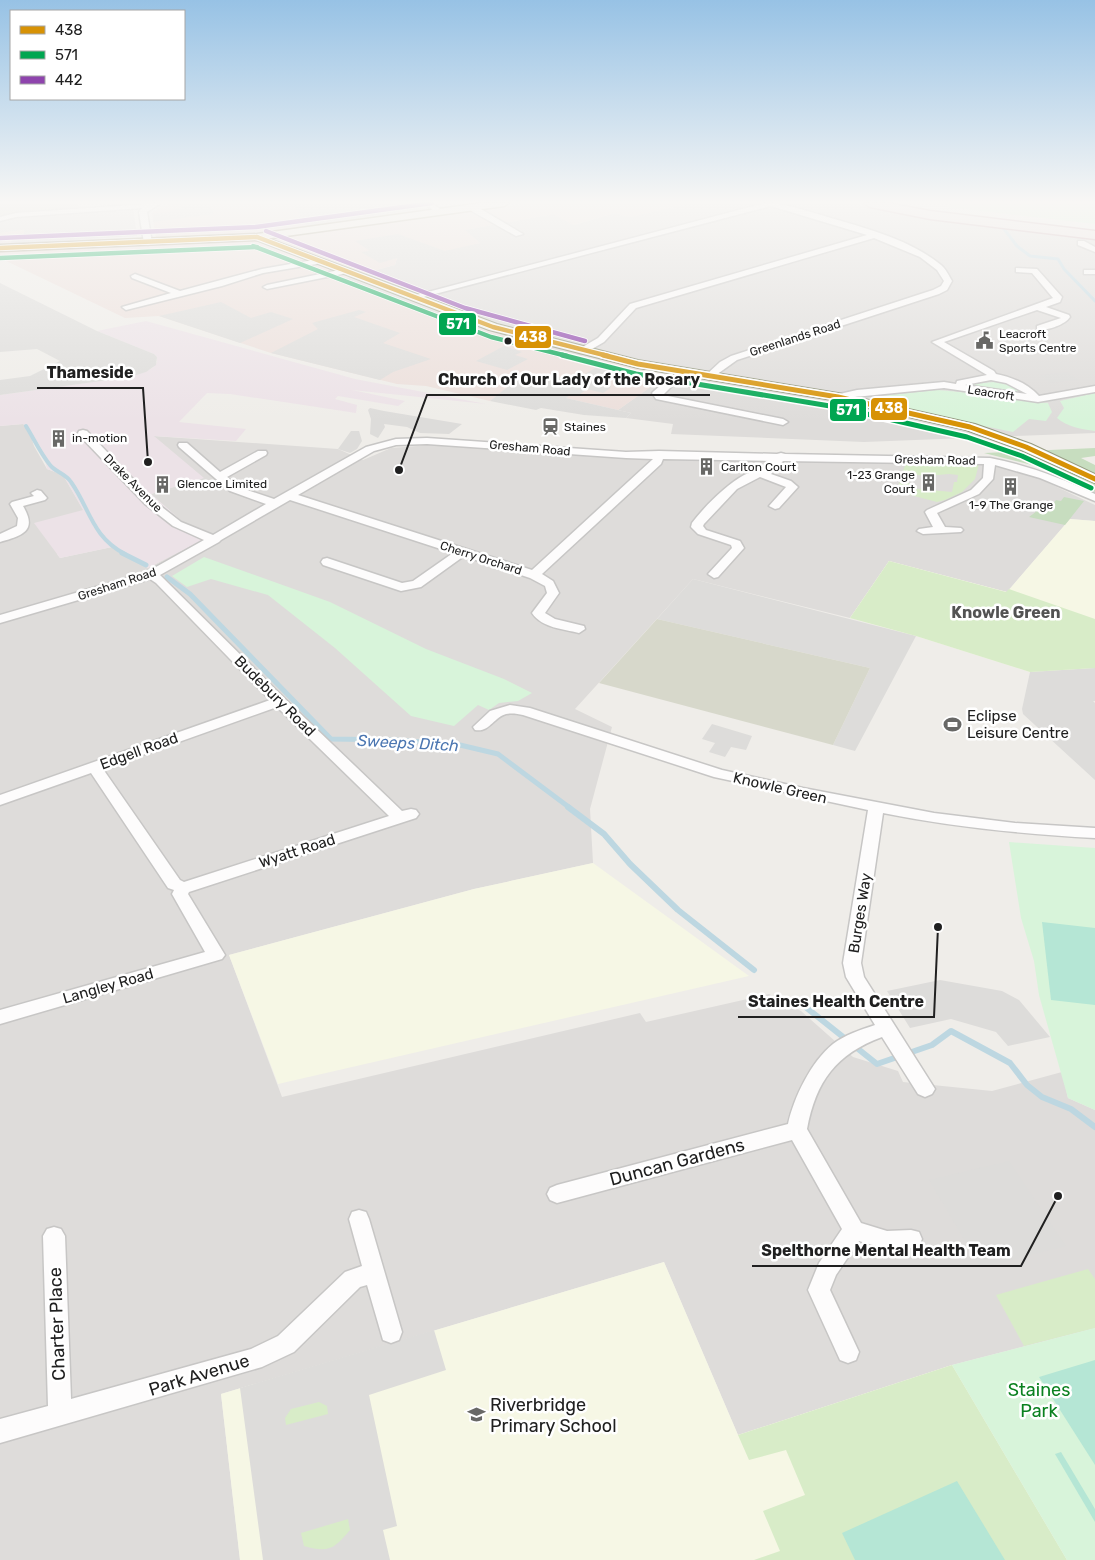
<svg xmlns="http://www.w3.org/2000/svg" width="1095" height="1560" font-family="Rubik,sans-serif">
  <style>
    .residential { fill: #dedcda }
    .commercial { fill: #ecdfdb }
    .industrial { fill: #ece2e7 }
    .education { fill: #f6f7e5 }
    .religious { fill: #dddcda }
    .construction { fill: #d7d8cb }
    .grass { fill: #d8ecc8 }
    .forest { fill: #c7ddbf }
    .park { fill: #d8f4da }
    .pitch { fill: #b5e6d5 }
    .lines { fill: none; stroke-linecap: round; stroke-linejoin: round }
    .stream-far3 { stroke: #bdd7e1; stroke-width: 3 }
    .stream-far2 { stroke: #bdd7e1; stroke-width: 4 }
    .stream-far1 { stroke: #bdd7e1; stroke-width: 5 }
    .stream { stroke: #bdd7e1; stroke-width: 6 }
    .street-casing { stroke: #c7c6c5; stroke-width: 3 }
    .secondary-casing { stroke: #959980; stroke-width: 2 }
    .primary-casing { stroke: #a69e85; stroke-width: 3 }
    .highway-casing { stroke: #c4a1a8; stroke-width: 3 }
    .street { fill: #fdfcfc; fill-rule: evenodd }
    .secondary { fill: #f2f4ec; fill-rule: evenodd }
    .primary { fill: #f2ede6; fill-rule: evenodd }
    .highway { fill: #ebe0e0; fill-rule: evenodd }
    .bus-1-far1-casing { stroke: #fff; stroke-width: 6 }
    .bus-1-casing { stroke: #fff; stroke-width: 8 }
    .bus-2-far1-casing { stroke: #fff; stroke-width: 6 }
    .bus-2-casing { stroke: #fff; stroke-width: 8 }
    .bus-3-casing { stroke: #fff; stroke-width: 6 }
    .bus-1-far1 { stroke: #d79205; stroke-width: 4.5 }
    .bus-1 { stroke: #d79205; stroke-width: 5 }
    .bus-2-far1 { stroke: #00a651; stroke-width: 4.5 }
    .bus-2 { stroke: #00a651; stroke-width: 5 }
    .bus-3 { stroke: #8e44ad; stroke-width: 4.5 }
    .bus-dot { fill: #202020; stroke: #fff; stroke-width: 2 }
    .labels { text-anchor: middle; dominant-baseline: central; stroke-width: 5; stroke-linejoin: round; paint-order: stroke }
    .far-poi-label { font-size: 12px; fill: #202020; stroke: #fff; text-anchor: start }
    .far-street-label { font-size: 12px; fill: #202020; stroke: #fff }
    .street-label { font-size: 15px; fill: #202020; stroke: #fff }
    .poi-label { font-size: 15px; fill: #202020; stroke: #fff; text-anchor: start }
    .neighbourhood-label { font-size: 16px; font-weight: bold; fill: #535353; stroke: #fff }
    .water-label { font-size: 16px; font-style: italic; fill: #4b76b1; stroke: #fff }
    .near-street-label { font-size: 18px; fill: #202020; stroke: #fff }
    .near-park-label { font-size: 18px; fill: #0b8120; stroke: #fff }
    .near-poi-label { font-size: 18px; fill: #202020; stroke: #fff; text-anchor: start }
    .leader { fill: none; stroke: #202020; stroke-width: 2 }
    .callout-dot { fill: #202020; stroke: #fff; stroke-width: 2 }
    .callout-label { font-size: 16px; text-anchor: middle; font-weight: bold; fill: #202020; stroke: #fff; stroke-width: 5; stroke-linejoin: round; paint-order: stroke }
    .line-badge { stroke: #fff; stroke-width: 2 }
    .badge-label { font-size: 14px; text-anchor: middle; font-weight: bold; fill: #fff }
  </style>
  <rect width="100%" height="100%" fill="#efede9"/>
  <g class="residential">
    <polygon points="289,203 414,203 422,209 307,226 298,217 301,214"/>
    <polygon points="691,203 851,203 939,221 1095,240 1095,433 864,442 671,434 673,424 626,418 631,413 618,410 667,375 580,356 497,334 418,308 342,279 395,265 397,258 480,243 464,230 554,214 574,225 615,213 630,217"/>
    <polygon points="133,207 137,236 9,244 12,240 24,237 24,230 0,233 0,220 17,217"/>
    <polygon points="23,424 28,427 34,446 47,469 63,475 84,511 57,554 60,558 112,547 148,568 212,534 185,524 151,494 203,478 153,436 338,449 363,460 391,448 430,445 626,458 988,465 1006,468 1040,479 1095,505 1095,521 1070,519 1007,592 889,561 850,618 693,579 575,709 612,727 590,809 593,863 474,889 229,955 282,1097 640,1013 646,1022 769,994 801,1011 853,1057 898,1071 903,1082 992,1091 1062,1072 1068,1098 1095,1110 1095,1328 952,1365 738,1435 664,1262 221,1394 240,1560 0,1560 0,426"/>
  </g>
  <polygon class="commercial" points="173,203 289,203 301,214 298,217 307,226 422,209 430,215 534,203 691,203 630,217 615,213 573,225 553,214 465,230 480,243 445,251 397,258 395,265 343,279 418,308 497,334 580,356 668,375 618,410 566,398 571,394 518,379 490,401 426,386 397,384 271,353 159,316 125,318 0,258 0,233 24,230 24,237 12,240 9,246 156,239 152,213 159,208"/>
  <polygon class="industrial" points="146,321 355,379 486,404 352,390 405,401 398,406 338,396 335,399 357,405 356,413 230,394 207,393 179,422 246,429 236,441 154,436 204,478 151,494 185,524 214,534 148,568 112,547 60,558 34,523 83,510 63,475 47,469 43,451 28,427 23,424 0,426 0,395 121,378 145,372 154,367 157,362 157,357 154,354 97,331"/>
  <g class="education">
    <polygon points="1070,519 1095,521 1095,668 1030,672 916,636 850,618 889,561 1007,592"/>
    <polygon points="593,863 749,976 278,1084 229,955 474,889"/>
    <polygon points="664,1262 738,1435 952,1365 1067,1560 240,1560 221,1394"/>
  </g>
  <g class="religious">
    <polygon points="193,203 208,203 214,214 153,222 154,213 170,212"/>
    <polygon points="398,234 445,251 452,250 467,255 425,269 399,260 401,259 397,258 380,263 361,252 370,251 355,241"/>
    <polygon points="0,283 97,331 154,354 157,357 156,365 146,372 130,377 0,395 0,380 30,376 60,361 37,349 0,352"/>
    <polygon points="221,302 251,318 271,312 293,319 240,343 159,316"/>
    <polygon points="359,310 366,312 354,317 400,333 383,343 431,359 393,372 380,380 271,353 318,329 312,323"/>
    <polygon points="504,346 522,352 515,355 528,359 507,370 476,361"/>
    <polygon points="602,364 618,367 605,377 611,378 603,384 611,386 609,389 603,393 587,389 579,395 572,394 566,398 631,413 626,418 584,415 541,408 536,410 490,401 517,379 537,383 551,375 573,381"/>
    <polygon points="1067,372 1078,380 1051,383 1040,375"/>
    <polygon points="370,408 384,411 462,424 449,434 420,433 407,427 384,424 385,427 378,438 370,434 371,419 368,410"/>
    <polygon points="351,431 359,431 362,441 357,449 350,453 338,449"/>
    <polygon points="990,490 1004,495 1001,498 1005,500 1009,496 1045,505 1037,513 1034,512 1030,516 1020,513 1023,510 1018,508 1014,512 998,507 1002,503 996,501 990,506 981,504 983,501 976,499"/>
    <polygon points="693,579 916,636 855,751 833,745 870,668 657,619"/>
    <polygon points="1095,668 1095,701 1093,701 1095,703 1095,780 1023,714 1022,709 1030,672"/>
    <polygon points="712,724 752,736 746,750 731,747 725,757 709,752 715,743 702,739"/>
    <polygon points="940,980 1002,991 1019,1000 1050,1037 1008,1046 996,1032 951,1019 910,1028 887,991"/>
    <polygon points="1009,1161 1066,1246 981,1268 929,1180"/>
    <polygon points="434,1330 446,1370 369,1395 397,1526 383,1530 390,1560 263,1560 240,1388"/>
  </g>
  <g class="construction">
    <polygon points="0,203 78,203 78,208 0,215"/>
    <polygon points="657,619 870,668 833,745 599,683"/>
  </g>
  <g class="grass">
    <polygon points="906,463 979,464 975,479 962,492 945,500 937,502 895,491 900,482 909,483 909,488 952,492 954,482 957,482 958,475 949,474 926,476 902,473"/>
    <polygon points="889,561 1006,592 1009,589 1095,619 1095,668 1030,672 916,636 850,618"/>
    <polygon points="1088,1269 1095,1279 1095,1328 1024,1346 996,1295"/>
    <polygon points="952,1365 1067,1560 754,1560 780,1551 763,1511 805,1495 786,1450 749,1460 738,1435"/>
    <polygon points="319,1402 327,1406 328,1414 286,1425 285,1418 291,1409"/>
    <path d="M348,1519L350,1530C334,1549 329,1553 304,1546L301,1533Z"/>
  </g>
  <g class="forest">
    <polygon points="1095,448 1095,456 1081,458 1095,465 1095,492 1036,466 984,453"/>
    <polygon points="1064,497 1084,501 1065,525 1029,517 1045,505 1051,506 1056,500 1061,501"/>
  </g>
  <g class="park">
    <polygon points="955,203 1095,203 1095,224 947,207"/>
    <polygon points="994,382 1010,384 1031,396 962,385"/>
    <path d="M936,390C974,392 1011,400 1048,403L1052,412L1046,421L1029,419L1013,432L901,409L876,401L881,396Z"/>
    <path d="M1095,393V431C1082,429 1067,427 1057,418L1064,408L1060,401Z"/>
    <polygon points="204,557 330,602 426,649 504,679 532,693 518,701 499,703 489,710 478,705 454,726 411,716 335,648 268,595 211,579 187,587 172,576"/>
    <polygon points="1009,842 1095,848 1095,1110 1068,1098 1039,995 1034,961 1021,918"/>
    <polygon points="1095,1328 1095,1560 1067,1560 952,1365"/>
  </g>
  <g class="pitch">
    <polygon points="1042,922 1095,928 1095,1005 1051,1000"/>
    <polygon points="1095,1360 1095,1465 1039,1377"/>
    <polygon points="1061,1452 1095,1509 1095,1522 1055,1454"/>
    <polygon points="957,1481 1005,1560 855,1560 842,1533"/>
  </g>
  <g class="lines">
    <polyline class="stream-far3" points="1004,229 1017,246 1030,256 1058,259 1064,269 1095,301"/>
    <path class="stream-far2" d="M26,426C34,439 41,454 50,465C55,472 65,473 71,482C90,509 92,537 125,554"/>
    <g class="stream-far1">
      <polyline points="122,553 146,565"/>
      <polyline points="167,577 190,594 331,739 397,740 460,745 498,754 570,808"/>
    </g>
    <g class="stream">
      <polyline points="568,807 604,834 630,864 678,910 754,970"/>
      <polyline points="803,1005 877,1064 932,1045 951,1031 1010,1063 1027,1085 1042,1097 1071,1109 1095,1127"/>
    </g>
    <defs>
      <g id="street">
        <polygon points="161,203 147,212 152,243 148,245 144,243 139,212 142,208 16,217 0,221 0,217 16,213"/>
        <polygon points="424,203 432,203 443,211 436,213"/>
        <path d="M765,203C784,203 803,210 821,215C861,227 908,238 941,265C946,269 949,276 952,281L947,290L939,294L737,360L709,380L704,377L706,375L720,362L731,356L933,290L941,286L944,281L937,270L920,257L874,238L636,308L604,342L585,353H579V349L598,338L630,304L867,235L771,206L416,299L409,297Z"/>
        <polygon points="468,205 474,205 523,234 516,236 468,209"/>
        <polygon points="1078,241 1084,241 1095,247 1095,252 1078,245"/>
        <polygon points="319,259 323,261 322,263 263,273 222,286 126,310 122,307 171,293 132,278 131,276 135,274 180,291 262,269"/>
        <path d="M1016,268L1037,269L1062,297L1060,302L1046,307L1069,315L1070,317C1065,325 1046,331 1037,330V326L1061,318L1037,310L944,342L994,371L996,374C1012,377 1028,384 1039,396L1095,386V392L1038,402L944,388L835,399V395L857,390L944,382L956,384L957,381L987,375L932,342L1053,298L1032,273L1016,272ZM991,380L1006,383L1027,394L965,385Z"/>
        <polygon points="344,269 347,269 347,273 267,289 263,287 267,285"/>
        <rect x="1084" y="270" width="11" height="4"/>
        <polygon points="681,369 684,370 684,374 663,395 783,419 788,422 783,425 656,399 652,393 654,391"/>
        <path d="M83,430L87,431L153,500L181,522L213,535L266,504L230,491L179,447L178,445L179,443H187L220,472L258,451H266L267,453L266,455L227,477L238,487L274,499L366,447L396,439L427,438L626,452L659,451L777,454L781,453L785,454L990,458C1027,465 1061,478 1095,494V501L1040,478L995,465L993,479L979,494L937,513L945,527L961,528L963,530L961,532L923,534L917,531L919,529L933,527L925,512L927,510L971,490L983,478L984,464L783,461L771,474L791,481L798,487L779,508L775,509L769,506L786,487L760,477L737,489L704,524L703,526L706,530L740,541L744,548L718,577L714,578L708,574L732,548L731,545L698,534L691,527L692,523C704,507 727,484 744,475C758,469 760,473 771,461L663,459L661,464L542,574L553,581L559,593L545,613L555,619L584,626L585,629L579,633C563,629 542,628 532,613L547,593L545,586L530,578L464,556L421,587L401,591L323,565L321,562L323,559L327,558L402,583L413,581L453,553L290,500L221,540L219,542L160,575L284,698L402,811L411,809L416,810L419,814L416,818L189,892L188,894L225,955L222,959L0,1024V1010L205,952L172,894L174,890L168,888L91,773L0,805V795L270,700L156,583L150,579L0,623V615L147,572L204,540L173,526L145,504L79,435L78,433L79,431ZM427,444L626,458L653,459L532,570L298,495L374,451L396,445ZM277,707L389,816L184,882L180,880L103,769Z"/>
        <path d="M37,490L41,491L47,498L45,500L23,506C38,531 22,536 0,542V534L17,526L18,518L10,504L12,502L34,496L31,493Z"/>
        <path d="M510,705L530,708L722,770L803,788L934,813L1015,823L1095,828V838C1023,834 953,827 883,813L861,963L864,977L935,1089L932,1094L925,1097L918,1094L882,1037C836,1054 816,1081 807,1129L861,1223L887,1231L911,1230L919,1232L922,1239L919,1246C898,1253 879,1247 859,1241L836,1275L830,1290L859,1352L856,1360L848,1363L840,1360L808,1290L819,1263L842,1229L792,1140L557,1203L550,1200L547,1194L550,1188L557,1185L788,1124C794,1097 811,1062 833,1044C845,1035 860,1030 875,1025L846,977L843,963L868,810L714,777L523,715C518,714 512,713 506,714C494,717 489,733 475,730L473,727L490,711Z"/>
        <polygon points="359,1210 366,1212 369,1219 402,1332 399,1340 391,1343 383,1340 367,1285 360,1287 294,1352 262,1367 0,1443 0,1419 48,1406 43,1236 47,1229 54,1227 61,1229 65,1236 71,1399 251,1349 278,1336 345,1272 362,1266 349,1219 352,1212"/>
      </g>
      <polygon id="secondary" points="257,234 497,324 638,360 838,393 975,424 1031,444 1095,474 1095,483 1021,450 966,430 838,401 638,368 489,330 253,239 252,237"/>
      <polygon id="primary" points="482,203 509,203 504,206 257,240 0,251 0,245 257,234"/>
      <polygon id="highway" points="864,203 888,203 930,211 1095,231 1095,239 930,219 870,207"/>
    </defs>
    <use href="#street" class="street-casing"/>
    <use href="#secondary" class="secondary-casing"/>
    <use href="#primary" class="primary-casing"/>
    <use href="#highway" class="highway-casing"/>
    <use href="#street" class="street"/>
    <use href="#secondary" class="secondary"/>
    <use href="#primary" class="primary"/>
    <use href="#highway" class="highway"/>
    <defs>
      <g id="bus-1-far1">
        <polyline points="257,237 493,327 608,356"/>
        <polyline points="0,248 257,237"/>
      </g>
      <polyline id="bus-1" points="603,355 638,364 838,397 970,427 1026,447 1095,479"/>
      <g id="bus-2-far1">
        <polyline points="253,246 491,337 567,356"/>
        <polyline points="0,258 257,247"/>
      </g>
      <polyline id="bus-2" points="562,355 636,374 836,407 967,437 1022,456 1091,488"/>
      <g id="bus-3">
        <polyline points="266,231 465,308 585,341"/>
        <polyline points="0,238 256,227 432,203"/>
      </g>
    </defs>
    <use href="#bus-1-far1" class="bus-1-far1-casing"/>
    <use href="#bus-1" class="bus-1-casing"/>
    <use href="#bus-2-far1" class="bus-2-far1-casing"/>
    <use href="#bus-2" class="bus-2-casing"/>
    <use href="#bus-3" class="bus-3-casing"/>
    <use href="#bus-1-far1" class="bus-1-far1"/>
    <use href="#bus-1" class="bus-1"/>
    <use href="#bus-2-far1" class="bus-2-far1"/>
    <use href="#bus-2" class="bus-2"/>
    <use href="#bus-3" class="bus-3"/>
  </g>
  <linearGradient id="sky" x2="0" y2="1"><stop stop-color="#97c2e5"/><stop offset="0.48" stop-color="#f8f7f5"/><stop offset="1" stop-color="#f8f7f5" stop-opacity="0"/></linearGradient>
  <rect width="1095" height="421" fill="url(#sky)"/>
  <defs>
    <symbol id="civic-bare" viewBox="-9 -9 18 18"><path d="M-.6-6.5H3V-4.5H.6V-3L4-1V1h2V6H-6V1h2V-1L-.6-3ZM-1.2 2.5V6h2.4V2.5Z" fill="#686866" stroke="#fff" stroke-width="2.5" paint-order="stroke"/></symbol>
    <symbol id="station-bare" viewBox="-9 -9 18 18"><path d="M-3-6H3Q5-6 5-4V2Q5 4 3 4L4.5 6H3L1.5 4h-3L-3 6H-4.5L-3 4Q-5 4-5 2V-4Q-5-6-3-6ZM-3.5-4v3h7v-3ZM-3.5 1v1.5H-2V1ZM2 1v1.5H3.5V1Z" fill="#686866" stroke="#fff" stroke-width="2.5" paint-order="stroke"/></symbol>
    <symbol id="building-bare" viewBox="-9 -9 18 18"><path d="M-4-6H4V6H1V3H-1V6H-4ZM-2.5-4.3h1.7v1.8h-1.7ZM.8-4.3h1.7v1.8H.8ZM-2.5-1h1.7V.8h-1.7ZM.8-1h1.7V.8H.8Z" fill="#686866" stroke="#fff" stroke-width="2.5" paint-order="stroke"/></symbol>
    <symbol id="stadium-bare" viewBox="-9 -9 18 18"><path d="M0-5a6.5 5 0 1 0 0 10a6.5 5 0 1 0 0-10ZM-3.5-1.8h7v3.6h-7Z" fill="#686866" stroke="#fff" stroke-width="2.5" paint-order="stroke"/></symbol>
    <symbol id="school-bare" viewBox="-9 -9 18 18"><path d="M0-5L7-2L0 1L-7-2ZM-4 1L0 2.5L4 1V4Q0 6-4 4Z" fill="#686866" stroke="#fff" stroke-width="2.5" paint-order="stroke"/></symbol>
  </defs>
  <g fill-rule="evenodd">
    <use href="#civic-bare" x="972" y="328" width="25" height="25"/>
    <use href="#station-bare" x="538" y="414" width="25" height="25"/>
    <use href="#building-bare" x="46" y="426" width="25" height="25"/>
    <use href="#building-bare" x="694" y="454" width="25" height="25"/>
    <use href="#building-bare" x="916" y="470" width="25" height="25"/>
    <use href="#building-bare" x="150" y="472" width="25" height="25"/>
    <use href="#building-bare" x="998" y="474" width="25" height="25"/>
    <use href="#stadium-bare" x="940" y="712" width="25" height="25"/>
    <use href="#school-bare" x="464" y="1402" width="25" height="25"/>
  </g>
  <circle class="bus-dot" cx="508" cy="341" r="4.5"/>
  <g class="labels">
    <g class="far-poi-label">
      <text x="999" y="334">Leacroft<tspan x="999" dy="14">Sports Centre</tspan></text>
      <text x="564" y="427">Staines</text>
      <text x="72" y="438">in-motion</text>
      <text x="721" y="467">Carlton Court</text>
      <text x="915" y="475" text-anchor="end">1-23 Grange<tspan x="915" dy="14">Court</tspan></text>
      <text x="177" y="484">Glencoe Limited</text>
      <text x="1011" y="505" text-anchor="middle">1-9 The Grange</text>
    </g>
    <g class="far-street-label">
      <text transform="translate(795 338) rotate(-18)">Greenlands Road</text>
      <text transform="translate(991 393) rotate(9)">Leacroft</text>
      <text transform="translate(530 448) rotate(5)">Gresham Road</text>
      <text transform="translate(935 460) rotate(1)">Gresham Road</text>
      <text transform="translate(133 483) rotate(45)">Drake Avenue</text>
      <text transform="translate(481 558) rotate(18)">Cherry Orchard</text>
      <text transform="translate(117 584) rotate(-18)">Gresham Road</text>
    </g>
    <g class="street-label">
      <text transform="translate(275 696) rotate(45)">Budebury Road</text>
      <text transform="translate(139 751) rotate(-20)">Edgell Road</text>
      <text transform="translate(780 788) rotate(13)">Knowle Green</text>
      <text transform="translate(297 851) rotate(-18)">Wyatt Road</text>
      <text transform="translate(860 913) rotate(-81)">Burges Way</text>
      <text transform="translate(108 986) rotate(-16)">Langley Road</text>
    </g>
    <g class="poi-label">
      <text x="967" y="716">Eclipse<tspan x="967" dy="17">Leisure Centre</tspan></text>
    </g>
    <g class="neighbourhood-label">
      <text x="1006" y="612">Knowle Green</text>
    </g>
    <g class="water-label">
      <text transform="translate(408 743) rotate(3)">Sweeps Ditch</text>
    </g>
    <g class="near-street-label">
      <text transform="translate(677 1162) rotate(-15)">Duncan Gardens</text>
      <text transform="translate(57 1324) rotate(-92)">Charter Place</text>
      <text transform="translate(199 1375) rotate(-17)">Park Avenue</text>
    </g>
    <g class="near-park-label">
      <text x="1039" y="1390">Staines<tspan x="1039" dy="21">Park</tspan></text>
    </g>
    <g class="near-poi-label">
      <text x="490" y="1405">Riverbridge<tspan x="490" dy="21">Primary School</tspan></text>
    </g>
  </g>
  <path class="leader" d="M148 462L143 388H37M399 470L427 395H710M938 927L934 1017H738M1058 1196L1021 1266H752"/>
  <g class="callout-dot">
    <circle cx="148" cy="462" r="5"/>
    <circle cx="399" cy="470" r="5"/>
    <circle cx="938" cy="927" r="5"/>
    <circle cx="1058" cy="1196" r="5"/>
  </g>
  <g class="callout-label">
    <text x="90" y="378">Thameside</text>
    <text x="569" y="385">Church of Our Lady of the Rosary</text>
    <text x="836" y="1007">Staines Health Centre</text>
    <text x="886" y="1256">Spelthorne Mental Health Team</text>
  </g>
  <g class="line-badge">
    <rect x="438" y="312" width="39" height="24" rx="5" fill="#00a651"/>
    <rect x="514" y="325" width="38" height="24" rx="5" fill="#d79205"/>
    <rect x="870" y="397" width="38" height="24" rx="5" fill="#d79205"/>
    <rect x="829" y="398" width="38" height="24" rx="5" fill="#00a651"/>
  </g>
  <g class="badge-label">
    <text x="458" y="329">571</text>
    <text x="533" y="342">438</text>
    <text x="889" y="413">438</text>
    <text x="848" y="415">571</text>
  </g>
  <rect x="10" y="10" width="175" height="90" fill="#ffffff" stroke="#a6a6a6"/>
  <rect x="20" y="26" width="25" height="8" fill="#d79205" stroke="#a6a6a6"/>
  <text x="55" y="35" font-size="15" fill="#202020">438</text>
  <rect x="20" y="51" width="25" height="8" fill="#00a651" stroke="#a6a6a6"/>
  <text x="55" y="60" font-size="15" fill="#202020">571</text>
  <rect x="20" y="76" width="25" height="8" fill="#8e44ad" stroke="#a6a6a6"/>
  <text x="55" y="85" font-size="15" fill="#202020">442</text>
</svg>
